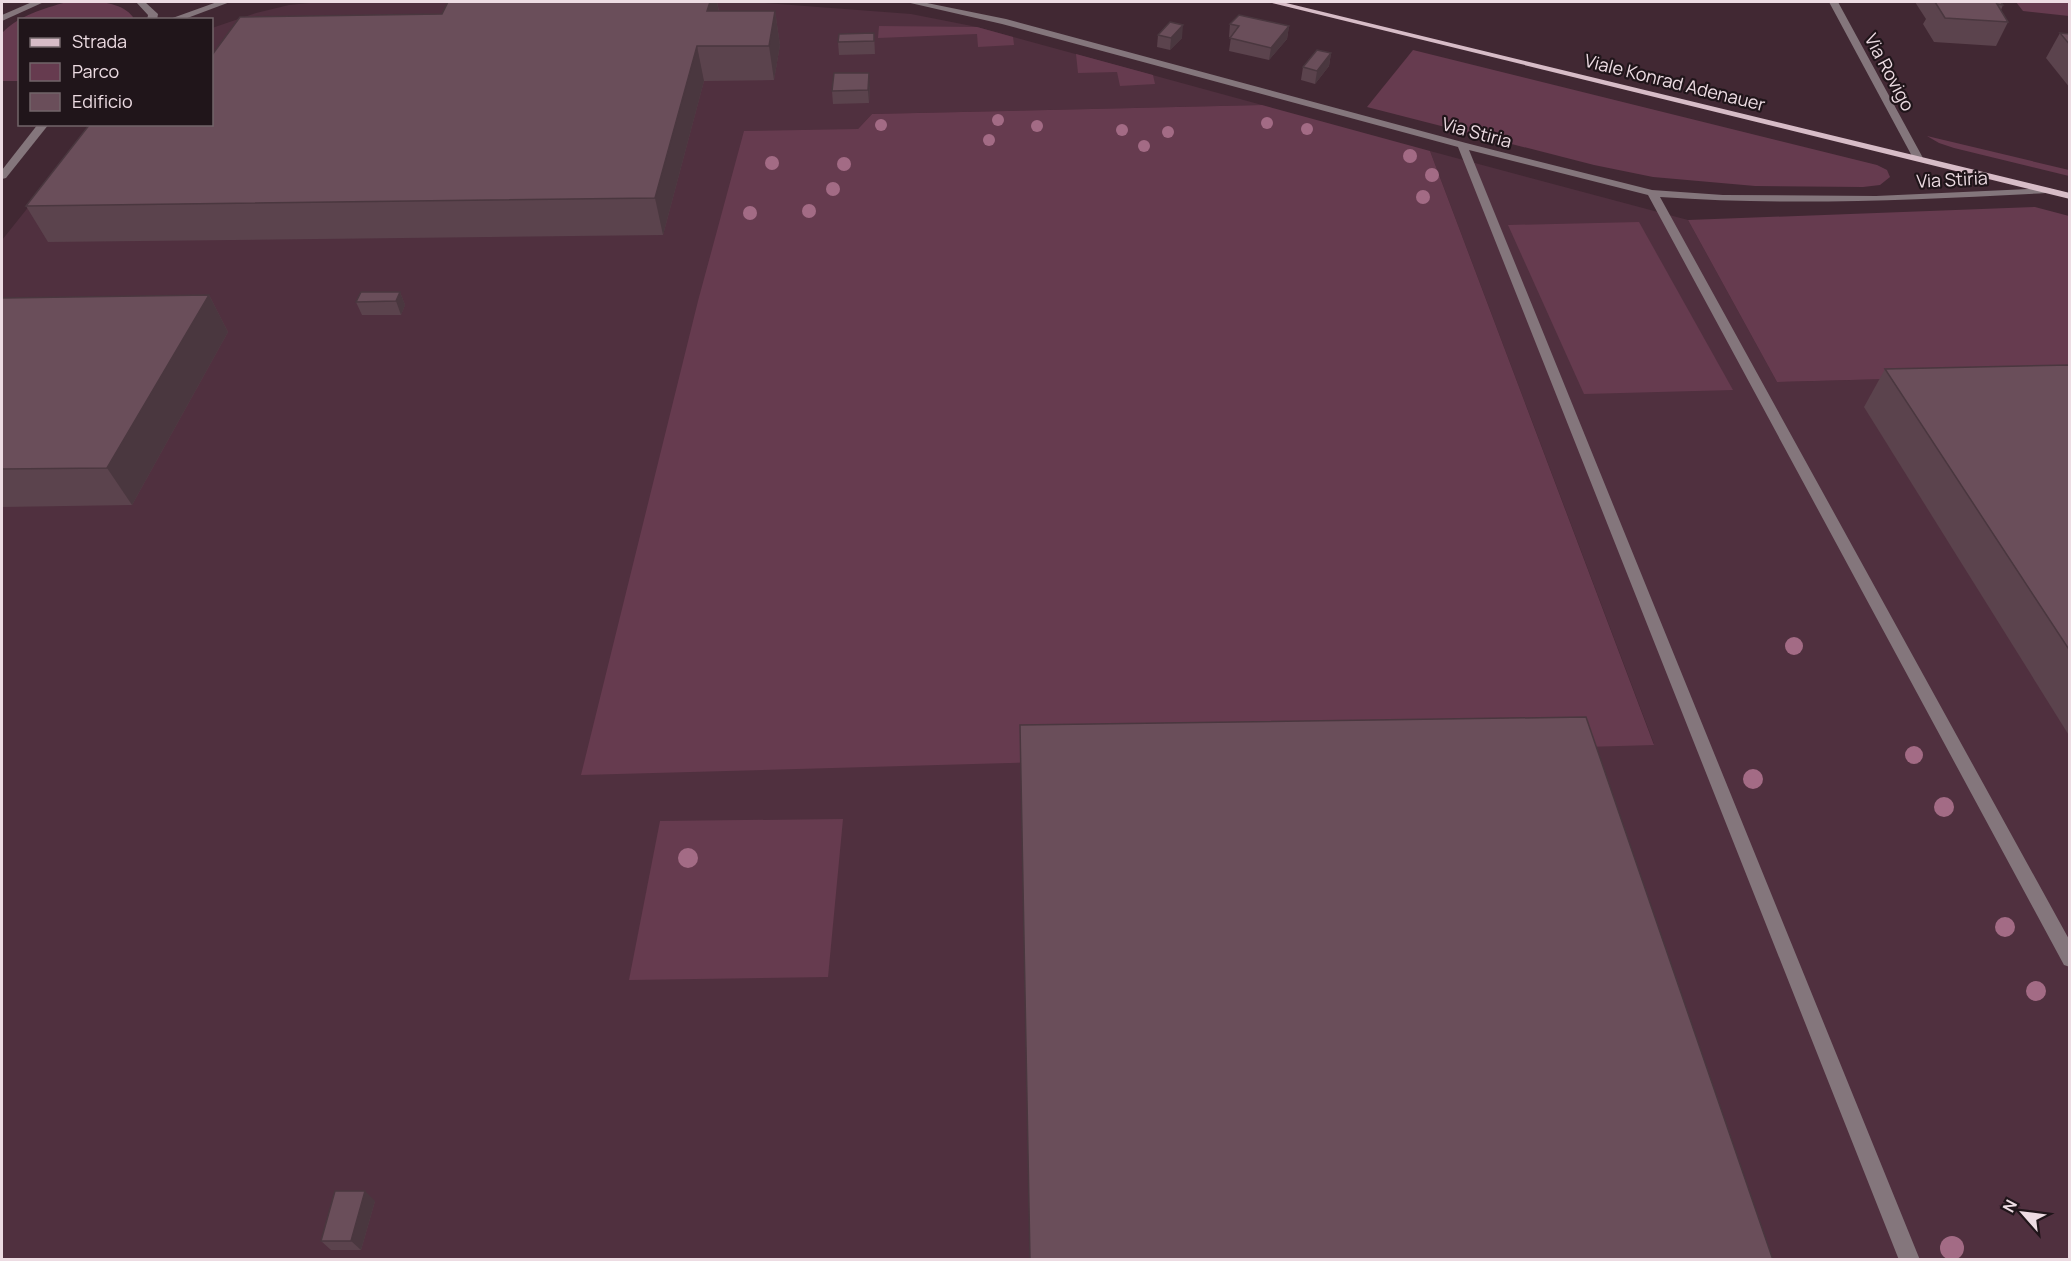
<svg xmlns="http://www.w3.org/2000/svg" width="2071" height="1261" font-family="Manrope,sans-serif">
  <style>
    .built { fill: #50303f }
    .green { fill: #663b4f }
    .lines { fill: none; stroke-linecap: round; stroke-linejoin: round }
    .minor { fill: #84767c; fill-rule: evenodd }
    .major { fill: #d7bcc7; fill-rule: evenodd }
    .tree { fill: #a36b85 }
    .wall { fill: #5b434d }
    .shaded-wall { fill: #4a373f }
    .building { fill: #6a4e5a; stroke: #4a373f; stroke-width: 1.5 }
    .labels { text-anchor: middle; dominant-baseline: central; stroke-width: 4.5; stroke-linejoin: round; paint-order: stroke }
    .far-street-label { font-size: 18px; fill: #eddce3; stroke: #20151a }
  </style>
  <rect width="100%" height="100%" fill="#412833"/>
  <polygon class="built" points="320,2 753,2 911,14 977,27 1262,105 872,114 698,301 1654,744 1430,151 1688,220 1777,382 2069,374 2069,1259 2,1259 2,240 94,125 212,124 212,28 256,13 289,5"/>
  <g class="green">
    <path d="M67,2C88,0 120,0 133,17L132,20H20L19,81H2V33C20,15 42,9 67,2Z"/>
    <polygon points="2016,2 2069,2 2069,16 2023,11"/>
    <polygon points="879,26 977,27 1013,37 1014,45 978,47 977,34 878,38"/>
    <polygon points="1413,50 1877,165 1887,170 1890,177 1880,185 1863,187 1755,186 1653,177 1594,165 1367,107"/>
    <polygon points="1076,54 1153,75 1155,84 1120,86 1117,72 1078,73"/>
    <polygon points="1262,105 1430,151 1654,745 581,775 698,301 744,131 858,129 872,114"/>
    <polygon points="1927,136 2069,170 2069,176 1954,148 1939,143"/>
    <polygon points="2035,207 2069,216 2069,374 1777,382 1688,220"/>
    <polygon points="1639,222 1733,390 1584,394 1508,225"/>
    <polygon points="843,819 828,977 629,980 660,821"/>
  </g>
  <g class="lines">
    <g class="minor">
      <polygon points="32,2 44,2 2,21 2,15"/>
      <polygon points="136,2 145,2 158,14 157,20 147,20 148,15"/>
      <polygon points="217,2 230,2 182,20 167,20"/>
      <path d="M906,2H922L1006,19L1466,143L1652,190L1723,195L1876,196L2050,188L2051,190L2046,193C1917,200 1789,206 1660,197L2070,941V967L2064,965L1648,195L1469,150L1920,1260H1899L1458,147L1002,24Z"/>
      <polygon points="1829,2 1838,2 1923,158 1922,160 1914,160 1913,158"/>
      <polygon points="38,124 49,124 6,178 2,179 2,170"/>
    </g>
    <polygon class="major" points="1268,2 1282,2 2070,193 2070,199"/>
  </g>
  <g class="tree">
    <circle cx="998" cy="120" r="6"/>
    <circle cx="1267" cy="123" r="6"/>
    <circle cx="881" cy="125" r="6"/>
    <circle cx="1037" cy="126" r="6"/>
    <circle cx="1307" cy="129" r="6"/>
    <circle cx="1122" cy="130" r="6"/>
    <circle cx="1168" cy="132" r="6"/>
    <circle cx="989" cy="140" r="6"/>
    <circle cx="1144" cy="146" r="6"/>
    <circle cx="1410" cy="156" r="7"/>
    <circle cx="772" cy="163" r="7"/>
    <circle cx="844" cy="164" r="7"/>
    <circle cx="1432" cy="175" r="7"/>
    <circle cx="833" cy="189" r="7"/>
    <circle cx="1423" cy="197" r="7"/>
    <circle cx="809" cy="211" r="7"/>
    <circle cx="750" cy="213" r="7"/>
    <circle cx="1794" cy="646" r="9"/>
    <circle cx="1914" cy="755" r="9"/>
    <circle cx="1753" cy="779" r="10"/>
    <circle cx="1944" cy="807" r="10"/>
    <circle cx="688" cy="858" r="10"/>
    <circle cx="2005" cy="927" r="10"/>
    <circle cx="2036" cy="991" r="10"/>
    <circle cx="1952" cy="1248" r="12"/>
  </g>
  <g class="wall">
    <polygon points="448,2 717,2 719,11 775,11 780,45 774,80 704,81 663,235 48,242 26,206 442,14"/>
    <polygon points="1915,2 2001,2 2003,5 2001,10 2008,22 1996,46 1934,42 1923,24 1926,19"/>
    <polygon points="1230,24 1289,26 1287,39 1269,60 1229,51 1231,37 1229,37"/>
    <polygon points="874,33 875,54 839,55 838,42"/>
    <polygon points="2060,33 2070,34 2070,88 2046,58"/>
    <polygon points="1158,35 1182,38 1170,50 1157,47"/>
    <polygon points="1331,53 1329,66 1315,84 1301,80 1303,67"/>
    <polygon points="870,86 869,103 833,104 832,91"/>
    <polygon points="400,292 405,305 401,315 362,315 356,302"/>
    <polygon points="209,295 228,332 132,505 2,507 2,298"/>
    <polygon points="2070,365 2070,737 1864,407 1885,369"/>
    <polygon points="375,1201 361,1250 331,1250 321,1241"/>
  </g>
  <g class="shaded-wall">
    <polygon points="710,2 717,2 720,18 707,11"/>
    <polygon points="775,11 780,45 774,80 769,46"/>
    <polygon points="1183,25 1182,38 1170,50 1171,38"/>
    <polygon points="1289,26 1287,39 1269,60 1271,48"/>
    <polygon points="697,46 704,81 663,235 655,198"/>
    <polygon points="1331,53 1329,66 1315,84 1317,71"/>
    <polygon points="869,73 870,86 869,103 868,90"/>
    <polygon points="400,292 405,305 401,315 396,301"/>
    <polygon points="209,295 228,332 132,505 107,468"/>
    <polygon points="365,1191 375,1201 361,1250 351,1241"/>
  </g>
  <g class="building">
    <polygon points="448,2 710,2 707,11 775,11 769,46 697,46 655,198 26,206 90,124 212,124 212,55 240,17 442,14"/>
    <polygon points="1935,2 2001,2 2003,5 1997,4 2008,22 1945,18"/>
    <polygon points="1239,15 1289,26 1271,48 1230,38 1239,26 1230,24"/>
    <polygon points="1170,22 1183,25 1171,38 1158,35"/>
    <polygon points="874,33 874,41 838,42 839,34"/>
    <polygon points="2060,33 2070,34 2070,45"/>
    <polygon points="1317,50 1331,53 1317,71 1303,67"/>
    <polygon points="834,73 869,73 868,90 832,91"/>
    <polygon points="361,292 400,292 396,301 356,302"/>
    <polygon points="209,295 107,468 2,469 2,298"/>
    <polygon points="2070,365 2070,651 1885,369"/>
    <polygon points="1586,717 1773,1260 1030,1260 1020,725"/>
    <polygon points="335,1191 365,1191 351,1241 321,1241"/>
  </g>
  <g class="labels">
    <g class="far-street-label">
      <text transform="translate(1890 72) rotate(62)">Via Rovigo</text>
      <text transform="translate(1675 82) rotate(14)">Viale Konrad Adenauer</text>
      <text transform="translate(1477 132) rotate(15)">Via Stiria</text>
      <text transform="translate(1952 179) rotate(-3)">Via Stiria</text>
    </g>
  </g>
  <rect width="2071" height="1261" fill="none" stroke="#eddce3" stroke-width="6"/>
  <rect x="18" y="18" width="195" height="108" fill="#20151a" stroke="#72656a" stroke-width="1.5"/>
  <rect x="30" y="38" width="30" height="9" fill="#d7bcc7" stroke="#72656a" stroke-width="1.5"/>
  <text x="72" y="48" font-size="18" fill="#eddce3">Strada</text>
  <rect x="30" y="63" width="30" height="18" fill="#663b4f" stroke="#72656a" stroke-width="1.5"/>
  <text x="72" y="78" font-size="18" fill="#eddce3">Parco</text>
  <rect x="30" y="93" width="30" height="18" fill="#6a4e5a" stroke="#72656a" stroke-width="1.5"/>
  <text x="72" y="108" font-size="18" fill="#eddce3">Edificio</text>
  <g transform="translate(2023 1213) rotate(298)" stroke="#20151a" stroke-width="4.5" paint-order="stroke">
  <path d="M0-4.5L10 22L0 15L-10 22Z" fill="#eddce3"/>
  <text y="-9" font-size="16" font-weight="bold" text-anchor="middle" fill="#eddce3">N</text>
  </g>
</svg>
